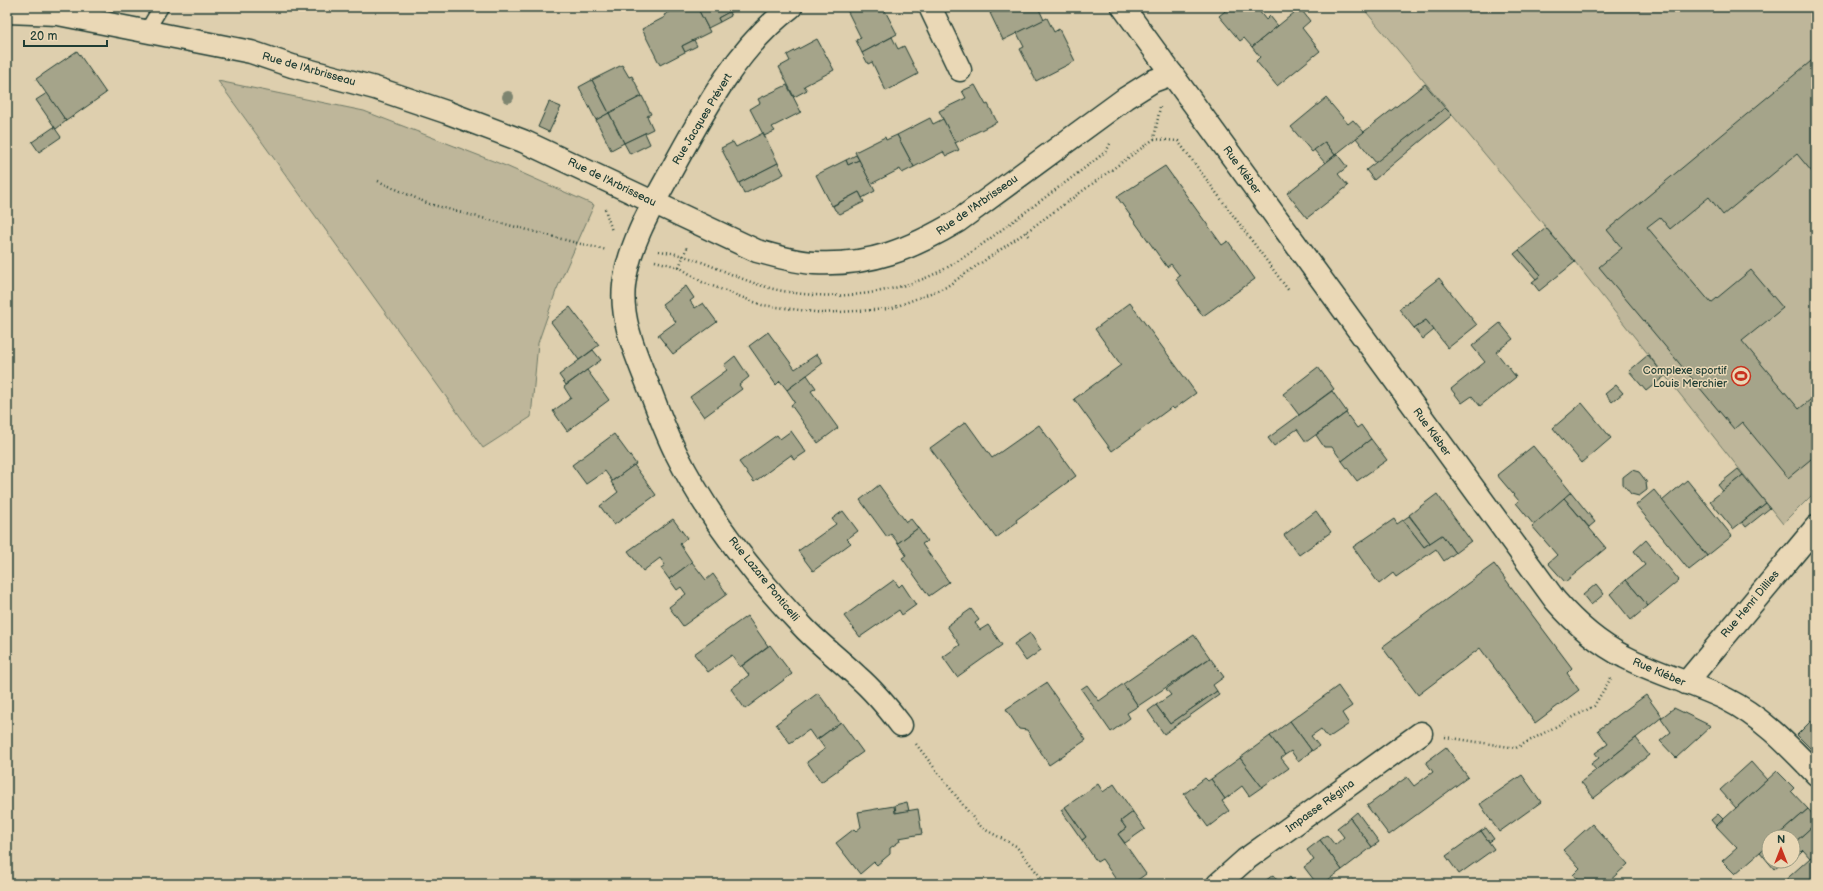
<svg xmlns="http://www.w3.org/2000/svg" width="1823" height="891" font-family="'Balsamiq Sans',sans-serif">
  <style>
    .green { fill: #beb69a; stroke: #6e7a67 }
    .building { fill: #a5a48a; stroke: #1f3d34 }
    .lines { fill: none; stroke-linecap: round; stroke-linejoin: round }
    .lane-casing { stroke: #1f3d34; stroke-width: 17 }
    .street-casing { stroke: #1f3d34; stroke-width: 25 }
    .secondary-casing { stroke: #1f3d34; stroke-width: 25 }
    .path { stroke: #1f3d34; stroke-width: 2.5; stroke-dasharray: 1 3; stroke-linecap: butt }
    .lane { stroke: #ead8b6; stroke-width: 14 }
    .street { stroke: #ead8b6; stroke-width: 22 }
    .secondary { stroke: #ead8b6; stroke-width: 22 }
    .tree { fill: #7e8570 }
    .labels { text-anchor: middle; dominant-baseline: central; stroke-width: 3; stroke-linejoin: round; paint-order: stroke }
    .street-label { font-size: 11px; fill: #1f3d34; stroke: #ead8b6 }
    .poi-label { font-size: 11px; fill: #1f3d34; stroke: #ead8b6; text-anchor: end }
  </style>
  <rect width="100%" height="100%" fill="#decfae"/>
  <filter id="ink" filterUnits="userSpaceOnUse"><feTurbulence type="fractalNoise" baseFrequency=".025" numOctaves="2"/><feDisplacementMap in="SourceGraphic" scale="8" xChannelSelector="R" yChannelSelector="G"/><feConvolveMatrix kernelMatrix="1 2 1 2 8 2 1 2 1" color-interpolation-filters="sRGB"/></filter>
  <g filter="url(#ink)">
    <g class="green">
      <polygon points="1362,7 1816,7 1816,491 1783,524 1575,262"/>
      <polygon points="218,81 364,111 506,166 594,205 556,291 538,343 531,417 483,448"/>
    </g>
    <g class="building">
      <polygon points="679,7 697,7 710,32 682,46 685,52 660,65 642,29 665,17 664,15"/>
      <polygon points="697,7 739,7 718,18 720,22 708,28"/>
      <polygon points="854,7 883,7 897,34 862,53 856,40 861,38 847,10"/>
      <polygon points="989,7 1038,7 1044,20 1003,40 990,13 992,12"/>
      <polygon points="1230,7 1256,7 1266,20 1270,16 1278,26 1252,47 1244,38 1240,41 1219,16"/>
      <polygon points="1300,8 1310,21 1302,28 1320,51 1277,86 1256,61 1260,57 1252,47"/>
      <polygon points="729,12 731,16 720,22 718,18"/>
      <polygon points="1047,18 1054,32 1059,29 1075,61 1036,81 1020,49 1024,47 1017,33"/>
      <polygon points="892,37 898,49 904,46 918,74 886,91 872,62 868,64 862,53"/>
      <polygon points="817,39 834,70 804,86 807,90 794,97 779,67 790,61 787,55"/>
      <polygon points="694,40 697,46 685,52 682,46"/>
      <polygon points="77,51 106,93 66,121 36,79"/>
      <polygon points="1816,57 1816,169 1812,172 1797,154 1723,215 1709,197 1670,229 1660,217 1647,227 1711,303 1751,270 1783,308 1742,341 1799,409 1816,395 1816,442 1814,444 1816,447 1816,455 1788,478 1742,422 1734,429 1599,267 1622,248 1607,230"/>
      <polygon points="622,65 629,77 632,76 642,96 609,113 592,80"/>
      <polygon points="592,80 609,113 596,120 579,87"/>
      <polygon points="1425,84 1445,108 1376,163 1356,138"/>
      <polygon points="787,85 801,112 772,127 775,131 764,136 750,109 760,103 758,99"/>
      <polygon points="975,85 986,105 988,104 997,122 955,143 939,111 966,98 962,91"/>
      <polygon points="47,93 66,121 56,129 36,100"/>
      <polygon points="642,96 651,114 647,116 653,129 624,143 609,113"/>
      <polygon points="1326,98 1348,124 1353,120 1364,132 1335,155 1325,142 1312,152 1291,127"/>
      <polygon points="549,102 561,107 549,132 538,127"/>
      <polygon points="1445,108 1452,115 1374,180 1366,170"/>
      <polygon points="609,113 624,143 611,150 596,120"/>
      <polygon points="930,118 933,124 943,119 959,150 946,156 943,152 914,167 897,135"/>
      <polygon points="54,127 61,137 39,152 32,142"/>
      <polygon points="645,133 650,144 630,154 624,143"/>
      <polygon points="763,133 778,163 739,183 721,148 733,142 736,147"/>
      <polygon points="897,135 914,167 902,173 900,169 871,184 855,152 885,137 886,140"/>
      <polygon points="1325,142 1335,155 1325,163 1314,150"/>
      <polygon points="1337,154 1347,167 1338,174 1348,186 1307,218 1287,193"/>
      <polygon points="856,155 859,160 848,165 846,160"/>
      <polygon points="846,160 848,165 859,160 875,191 862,198 859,192 832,206 816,175"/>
      <polygon points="778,163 784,174 744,194 739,183"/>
      <polygon points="1165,166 1222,245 1228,241 1255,279 1203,316 1176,279 1180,276 1171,264 1167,267 1117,197"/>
      <polygon points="859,192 864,202 840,214 835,210 833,206"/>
      <polygon points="1546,228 1575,262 1539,291 1532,282 1541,275 1519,250"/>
      <polygon points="1519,250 1541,275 1536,279 1514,254"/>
      <polygon points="1439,278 1477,325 1448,348 1426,320 1414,328 1399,309"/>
      <polygon points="686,286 694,298 690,301 695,308 703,303 717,322 673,354 658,335 676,322 662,304"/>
      <polygon points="1130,303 1196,393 1174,409 1172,407 1112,451 1074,399 1121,365 1095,329"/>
      <polygon points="570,307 599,345 579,360 551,322"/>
      <polygon points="1426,320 1434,330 1423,339 1414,328"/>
      <polygon points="1500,323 1513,339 1496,352 1516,377 1480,406 1472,396 1462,403 1451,389 1485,362 1472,346"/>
      <polygon points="768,332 795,369 817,354 823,363 787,390 780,381 776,385 749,346"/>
      <polygon points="593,350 601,360 566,385 559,375"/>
      <polygon points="1648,355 1665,376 1646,391 1629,371"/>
      <polygon points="735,356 749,377 739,385 742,389 704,417 690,397 727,370 724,365"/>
      <polygon points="1318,367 1334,389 1299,415 1283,394"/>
      <polygon points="587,370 609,400 567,431 553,411 571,398 564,387"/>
      <polygon points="807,375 816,388 811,391 838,428 818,443 791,405 795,402 787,390"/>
      <polygon points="1616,385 1623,393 1612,402 1605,394"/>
      <polygon points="1332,391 1347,412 1306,442 1297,429 1274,446 1268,438"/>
      <polygon points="1582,403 1611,438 1582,463 1553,428"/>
      <polygon points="1346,413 1357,428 1361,425 1371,439 1342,461 1332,447 1324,447 1316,435"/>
      <polygon points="966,422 992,458 1039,425 1076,476 1016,520 1017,522 996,538 930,448"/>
      <polygon points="791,431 806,452 794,460 791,455 754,482 739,462 777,435 780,439"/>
      <polygon points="614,434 636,464 612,481 605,471 586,484 572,465"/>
      <polygon points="1371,439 1387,460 1357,481 1342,461"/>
      <polygon points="1533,446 1571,492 1534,525 1516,503 1519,501 1497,475"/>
      <polygon points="634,465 656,495 614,525 600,506 618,492 611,482"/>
      <polygon points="1738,469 1743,475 1723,491 1718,485"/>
      <polygon points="1632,470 1639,472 1646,481 1647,490 1639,496 1631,494 1623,484 1623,477"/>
      <polygon points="1743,475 1766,503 1733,529 1710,501"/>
      <polygon points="1687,480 1732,536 1707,556 1662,501"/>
      <polygon points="879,485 906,522 911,519 918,528 898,543 891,534 887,537 860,500"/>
      <polygon points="1654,490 1707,556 1689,570 1636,505"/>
      <polygon points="1571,492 1595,522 1589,527 1564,498"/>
      <polygon points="1437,494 1471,541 1455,553 1442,535 1430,543 1409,515"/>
      <polygon points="1564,498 1606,548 1565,582 1548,563 1557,555 1532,526"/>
      <polygon points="1766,503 1770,508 1746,527 1742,522"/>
      <polygon points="843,511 858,531 847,539 851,543 813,571 798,551 836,524 832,519"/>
      <polygon points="1316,511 1331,532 1299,555 1284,535"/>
      <polygon points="1409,516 1430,543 1424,547 1403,520"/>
      <polygon points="673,519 687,538 680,544 692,562 669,579 661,568 665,565 660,558 643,571 628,551"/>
      <polygon points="1394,519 1397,524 1403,520 1424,547 1442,535 1455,553 1444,561 1436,549 1396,577 1393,573 1379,584 1353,547"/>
      <polygon points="918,528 927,541 922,544 949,582 929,596 902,558 906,555 898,543"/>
      <polygon points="1646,540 1679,580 1648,606 1626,580 1645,565 1634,551"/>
      <polygon points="692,562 706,580 713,574 727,594 683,626 669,607 686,594 681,587 677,590 669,579"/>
      <polygon points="1494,564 1572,668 1567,673 1579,690 1535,723 1480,648 1418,695 1382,647"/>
      <polygon points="894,580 899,587 902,584 916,605 902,615 899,610 860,637 844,616"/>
      <polygon points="1626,580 1648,606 1631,620 1610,594"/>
      <polygon points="1596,584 1604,594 1591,605 1583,595"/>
      <polygon points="971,609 979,620 975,623 980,630 988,625 1002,645 957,677 943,657 960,645 947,626"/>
      <polygon points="747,616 768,646 740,667 732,655 708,672 694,654"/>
      <polygon points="1030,633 1041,650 1026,661 1014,644"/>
      <polygon points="1194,635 1210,658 1138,706 1123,684"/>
      <polygon points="770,645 792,674 745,709 731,689 749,675 742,666"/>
      <polygon points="1210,658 1224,677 1213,685 1217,691 1170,724 1156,705 1171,695 1166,689"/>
      <polygon points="1046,683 1086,740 1049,765 1027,730 1019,729 1006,709"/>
      <polygon points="1123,684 1138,706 1127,713 1130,718 1111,732 1081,689 1087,685 1099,701"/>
      <polygon points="1338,686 1352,706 1342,713 1349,724 1328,738 1321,729 1311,736 1319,746 1312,751 1290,721"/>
      <polygon points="1217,691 1219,695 1164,734 1148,711 1156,705 1170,724"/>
      <polygon points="818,693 840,723 816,740 809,730 790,743 776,724"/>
      <polygon points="1646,695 1662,717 1596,770 1591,764 1599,758 1595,753 1608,744 1598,730"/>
      <polygon points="1674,708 1711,726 1676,758 1660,741 1671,732 1661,718"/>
      <polygon points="1816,716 1816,754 1797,735"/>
      <polygon points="1290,721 1312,751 1298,761 1291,751 1285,755 1270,736"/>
      <polygon points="841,722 863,752 821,782 807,762 825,749 818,739"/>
      <polygon points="1270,736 1285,755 1281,758 1289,768 1262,787 1240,758"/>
      <polygon points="1636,738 1649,755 1594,798 1581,782"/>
      <polygon points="1446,747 1468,777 1389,835 1367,806 1407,777 1414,786 1433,772 1426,762"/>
      <polygon points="1240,758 1262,787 1249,796 1242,786 1225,799 1211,779"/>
      <polygon points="1751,762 1767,780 1736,808 1720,790"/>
      <polygon points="1777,771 1794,788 1791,791 1808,809 1776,837 1769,837 1769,844 1735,874 1722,861 1737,848 1716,826"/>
      <polygon points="1522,775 1541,802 1499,832 1480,804"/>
      <polygon points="1205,778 1208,781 1211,779 1225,799 1222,801 1229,811 1208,827 1184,794"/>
      <polygon points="1098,784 1103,792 1114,784 1133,812 1121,821 1126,828 1118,834 1146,874 1132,884 1119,884 1102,859 1097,862 1082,840 1086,837 1065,807"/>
      <polygon points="907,802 909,811 896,813 895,805"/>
      <polygon points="894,806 895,813 918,809 922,834 899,838 900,841 890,848 890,854 877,865 874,862 860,874 836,843 854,829 856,831 861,827 858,812"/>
      <polygon points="1065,807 1086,837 1082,840 1061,810"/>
      <polygon points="1808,809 1816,818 1816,823 1793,844 1793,837 1776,837"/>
      <polygon points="1133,812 1145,829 1125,843 1118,834 1126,828 1121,821"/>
      <polygon points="1357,812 1379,842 1372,847 1350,818"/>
      <polygon points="1718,814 1723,819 1716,826 1711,820"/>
      <polygon points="1350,818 1372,847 1342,870 1320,840 1327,835 1335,845 1344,837 1337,828"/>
      <polygon points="1816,823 1816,852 1810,858 1803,850 1795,858 1793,856 1793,844"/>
      <polygon points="1592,824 1628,864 1606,884 1581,884 1573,875 1580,868 1563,850"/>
      <polygon points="1486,828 1494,839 1489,842 1481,831"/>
      <polygon points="1481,831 1494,849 1459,874 1446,856"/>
      <polygon points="1320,840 1342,870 1322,884 1317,884 1304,867 1314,860 1307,850"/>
      <polygon points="1769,844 1769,861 1783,861 1774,869 1760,852"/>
      <polygon points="1816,852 1816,884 1781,884 1810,858"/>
      <polygon points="1273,875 1280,884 1261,884"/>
      <polygon points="1290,877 1295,884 1281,884"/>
    </g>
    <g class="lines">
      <defs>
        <polyline id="lane" points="146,32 161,7"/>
        <g id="street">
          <path d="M791,7C739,46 706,107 676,162C655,201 629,242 624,285C620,320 636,354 648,385C657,408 665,431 676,453C708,517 757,579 806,630C823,647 841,661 858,677C874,691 888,708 901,725"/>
          <polyline points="930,7 960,70"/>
          <polyline points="1218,884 1245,860 1421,733"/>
        </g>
        <g id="secondary">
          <path d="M1123,7L1555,600C1575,623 1597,643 1625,657C1657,674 1693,683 1726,699C1762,717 1789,746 1816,774"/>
          <path d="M7,12L58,14L251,52L292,66L375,88L446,112L523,141L757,251C776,256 795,262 814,263C870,266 911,249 958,221L1126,98L1153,81L1172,74"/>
          <polyline points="1686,683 1816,527"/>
        </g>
      </defs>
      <use href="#lane" class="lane-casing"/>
      <use href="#street" class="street-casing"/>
      <use href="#secondary" class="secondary-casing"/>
      <g class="path">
        <polyline points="1154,139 1178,141 1289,291"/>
        <polyline points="378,181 429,204 577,243 607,250"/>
        <polyline points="605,209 612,231"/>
        <polyline points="1026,232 1030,237"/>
        <path d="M659,251C703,256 739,283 783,291C831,300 882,296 928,277C956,265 980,246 1004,228C1036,204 1068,181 1099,157L1107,150L1111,142"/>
        <polyline points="655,261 679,267 702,282 762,305 822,313 890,309 946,287 1026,232 1154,139 1160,107"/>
        <polyline points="679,267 688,245"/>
        <polyline points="1445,737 1516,748 1594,706 1611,678"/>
        <polyline points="916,744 977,823 984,829 1016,846 1046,884"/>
      </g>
      <use href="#lane" class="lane"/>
      <use href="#street" class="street"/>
      <use href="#secondary" class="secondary"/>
    </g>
    <circle class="tree" cx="508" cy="97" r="6"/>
  </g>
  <defs>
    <symbol id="stadium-ring" viewBox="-11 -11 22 22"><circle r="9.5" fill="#ead8b6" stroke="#c8321e" stroke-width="1.5"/><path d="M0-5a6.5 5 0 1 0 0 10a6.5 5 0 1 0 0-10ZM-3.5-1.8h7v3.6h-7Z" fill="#c8321e"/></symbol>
  </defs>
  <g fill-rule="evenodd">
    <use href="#stadium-ring" x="1730" y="365" width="22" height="22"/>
  </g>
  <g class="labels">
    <g class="street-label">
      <text transform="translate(309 69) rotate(16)">Rue de l'Arbrisseau</text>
      <text transform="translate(702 119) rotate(-59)">Rue Jacques Prévert</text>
      <text transform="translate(1242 170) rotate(54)">Rue Kléber</text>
      <text transform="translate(612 182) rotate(26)">Rue de l'Arbrisseau</text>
      <text transform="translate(977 205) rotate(-35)">Rue de l'Arbrisseau</text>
      <text transform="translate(1432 432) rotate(54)">Rue Kléber</text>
      <text transform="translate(764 579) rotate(51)">Rue Lazare Ponticelli</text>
      <text transform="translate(1750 604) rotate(-50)">Rue Henri Dillies</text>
      <text transform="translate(1659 672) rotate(23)">Rue Kléber</text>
      <text transform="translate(1320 806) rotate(-36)">Impasse Régina</text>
    </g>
    <g class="poi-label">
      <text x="1727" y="370">Complexe sportif<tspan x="1727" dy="13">Louis Merchier</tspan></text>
    </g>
  </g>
  <rect width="1823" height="891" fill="none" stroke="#ead8b6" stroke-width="24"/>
  <rect x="12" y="12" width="1799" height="867" fill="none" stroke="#1f3d34" stroke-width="1.5" filter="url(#ink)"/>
  <g transform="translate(1781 849)"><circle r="19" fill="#ead8b6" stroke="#999a82"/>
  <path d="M0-3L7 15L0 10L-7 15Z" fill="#c8321e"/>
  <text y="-6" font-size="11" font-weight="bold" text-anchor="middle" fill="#1f3d34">N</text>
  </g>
  <path d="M24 40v6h83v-6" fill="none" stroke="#1f3d34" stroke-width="2"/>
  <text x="30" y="40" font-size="12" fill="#1f3d34" stroke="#ead8b6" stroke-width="3" paint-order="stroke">20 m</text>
</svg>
